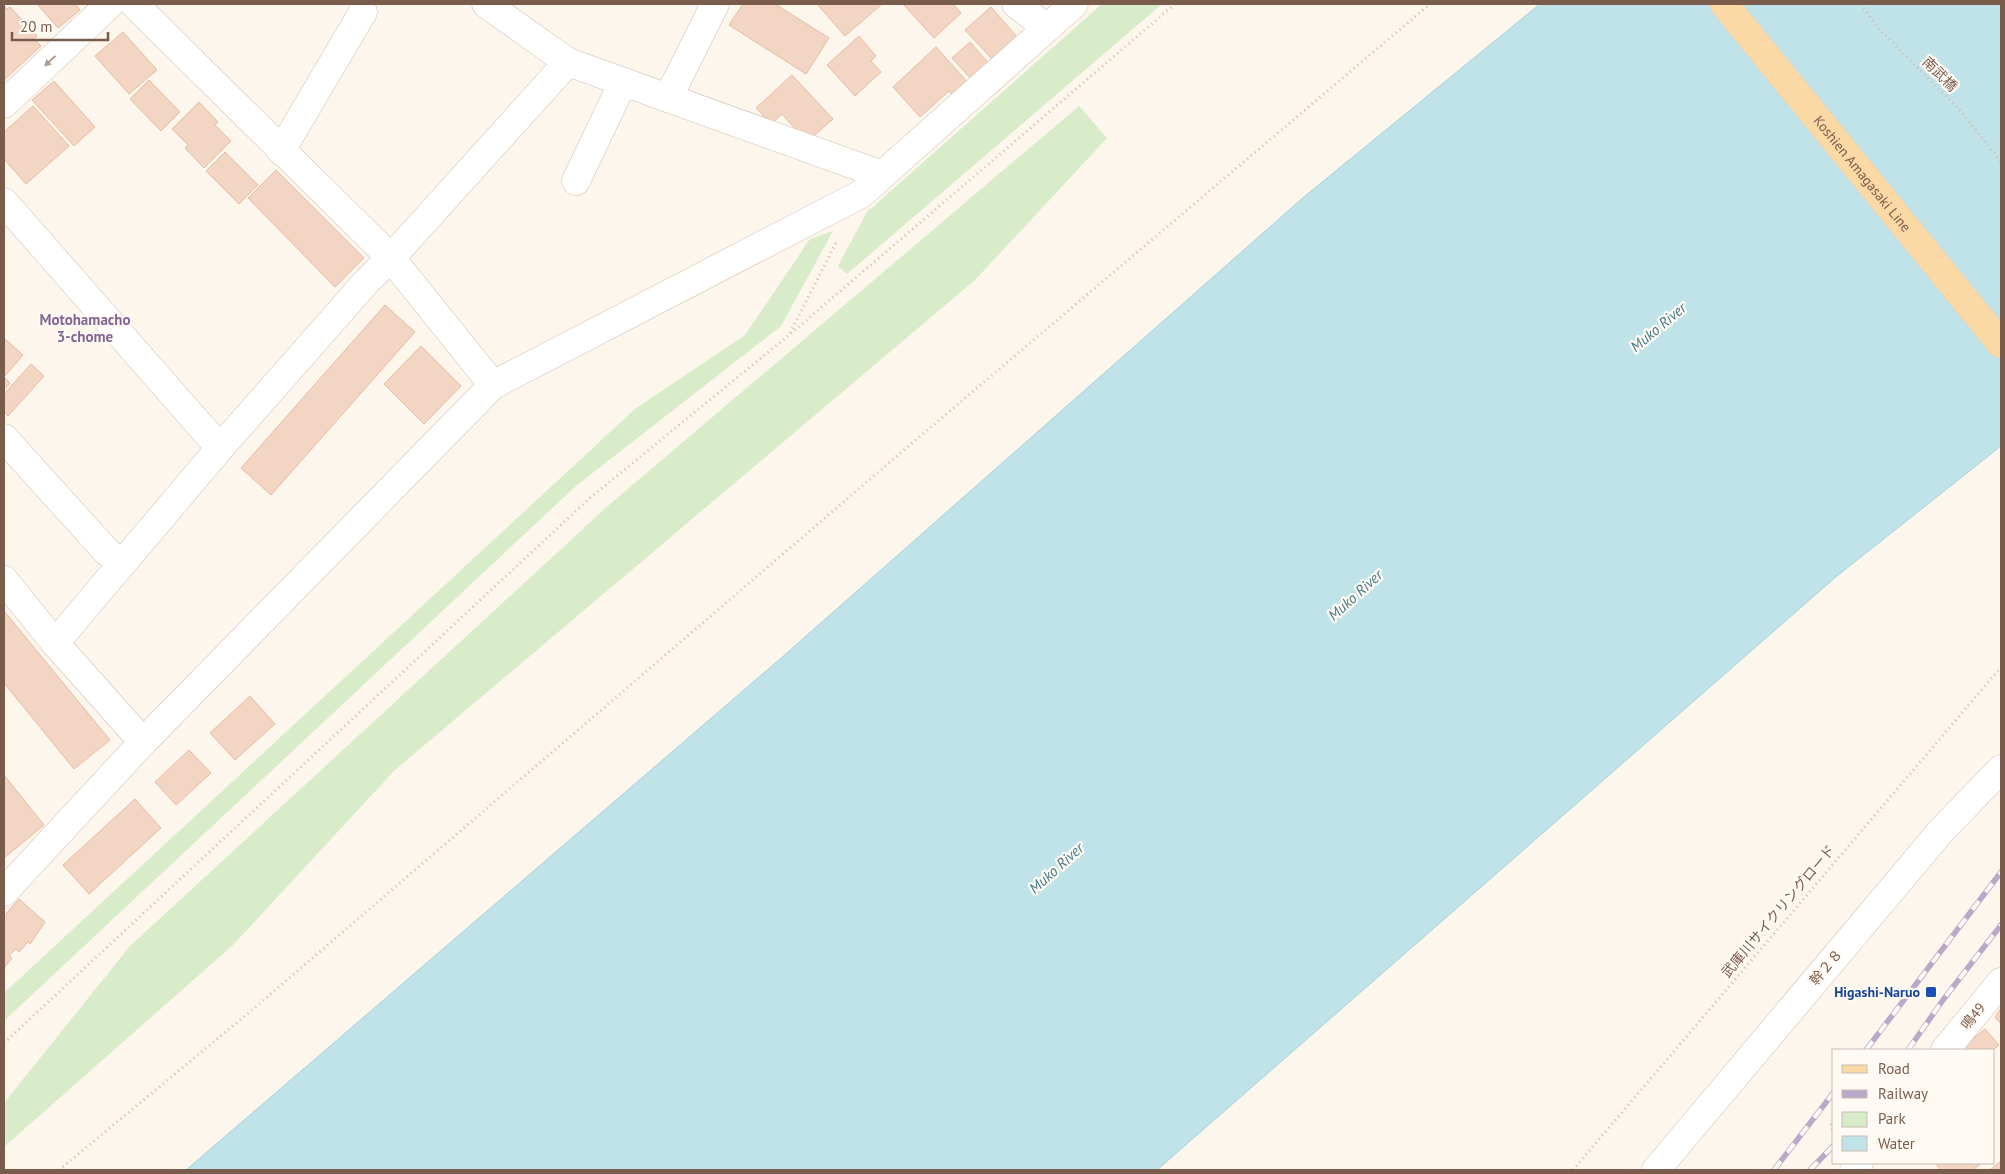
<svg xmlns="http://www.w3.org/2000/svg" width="2005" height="1174" font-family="'PT Sans','Noto Sans JP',sans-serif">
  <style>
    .green { fill: #d8ecc9 }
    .water { fill: #bfe3e8; stroke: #a5d3da }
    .building { fill: #f3d5c3; stroke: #e6bba3 }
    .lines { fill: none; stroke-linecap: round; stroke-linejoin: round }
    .minor-casing { stroke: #d1beb0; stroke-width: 29 }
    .major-casing { stroke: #dad1cd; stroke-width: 29 }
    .path { stroke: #d9b8a5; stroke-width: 3; stroke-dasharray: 1 4; stroke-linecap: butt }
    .minor { stroke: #fff; stroke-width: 28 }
    .major { stroke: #fbd9a5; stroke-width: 28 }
    .rail-casing { stroke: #b9a8c9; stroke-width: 5.5 }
    .rail { stroke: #fffaf3; stroke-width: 4; stroke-dasharray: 11; stroke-linecap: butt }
    .oneway { fill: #af9d94 }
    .transit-dot { fill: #1a4fb4; stroke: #fffaf3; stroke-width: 2 }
    .labels { text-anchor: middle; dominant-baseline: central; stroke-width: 4.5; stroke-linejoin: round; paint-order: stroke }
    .street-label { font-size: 14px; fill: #7a5c4d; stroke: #fffaf3 }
    .transit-label { font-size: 14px; font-weight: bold; fill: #164399; stroke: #fffaf3; text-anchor: end }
    .neighbourhood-label { font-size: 15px; font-weight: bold; fill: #846695; stroke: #fffaf3 }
    .water-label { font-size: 15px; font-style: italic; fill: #437c86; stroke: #fffaf3 }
  </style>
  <rect width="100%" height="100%" fill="#fdf6ec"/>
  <g class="green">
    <polygon points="1102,4 1162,4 847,274 838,266 867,212"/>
    <polygon points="1079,106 1107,138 975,280 395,770 233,945 4,1147 4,1103 130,946 610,504"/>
    <polygon points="833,231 781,326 576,486 4,1021 4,993 635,409 745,335 810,239"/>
  </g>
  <polygon class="water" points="1540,4 2001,4 2001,446 1837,576 1157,1170 186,1170 780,659 1305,196"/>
  <g class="building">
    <polygon points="37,4 75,4 80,10 58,28"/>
    <polygon points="743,4 775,4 829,38 806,74 729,25"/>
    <polygon points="817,4 882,4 845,36"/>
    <polygon points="903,4 953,4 961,13 934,38"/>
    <polygon points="4,6 7,9 10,7 37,36 34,39 41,46 4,80"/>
    <polygon points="991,7 1019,39 994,61 965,30"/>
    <polygon points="123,32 157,70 129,94 95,56"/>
    <polygon points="859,36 876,56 871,61 881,72 855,96 827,65"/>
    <polygon points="970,42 991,66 974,82 952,58"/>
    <polygon points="936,47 971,86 956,99 949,91 920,117 893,87"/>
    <polygon points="792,75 833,119 807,142 782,114 771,124 756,108"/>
    <polygon points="149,80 180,112 161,131 130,99"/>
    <polygon points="54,81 95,127 74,146 32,100"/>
    <polygon points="199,102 218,122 215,125 231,141 204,168 185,148 188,145 172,129"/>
    <polygon points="33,106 69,146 26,184 4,159 4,132"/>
    <polygon points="225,152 258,185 239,204 206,171"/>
    <polygon points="276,170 364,258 335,287 248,198"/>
    <polygon points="385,305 415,332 271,495 241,468"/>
    <polygon points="4,338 23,355 4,377 10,383 4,390"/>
    <polygon points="421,346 461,386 424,424 384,384"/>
    <polygon points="31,364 44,376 8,416 4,412 4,394"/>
    <polygon points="4,611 110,740 74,769 4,683"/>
    <polygon points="250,696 275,724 235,760 210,733"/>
    <polygon points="189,750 211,773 176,805 155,782"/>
    <polygon points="4,775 44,825 4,858"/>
    <polygon points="135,799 161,828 89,894 63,865"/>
    <polygon points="19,899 45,922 30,944 28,942 19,952 16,949 9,956 12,958 4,968 4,916"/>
    <polygon points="2001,1008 2001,1024 1995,1017"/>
    <polygon points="1985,1029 1999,1045 1993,1050 1969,1050 1965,1045"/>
    <polygon points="2001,1161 2001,1170 1990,1170"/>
    <polygon points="1935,1163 1982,1163 1972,1170 1941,1170"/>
  </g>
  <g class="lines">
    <defs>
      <g id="minor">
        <polyline points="134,4 391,258 493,385"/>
        <polyline points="486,4 568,62"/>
        <polyline points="1016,4 1047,28"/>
        <polyline points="668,98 715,4"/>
        <polyline points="4,104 110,4"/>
        <polyline points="281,151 363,12"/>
        <polyline points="576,181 623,82"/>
        <polyline points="4,202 220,448"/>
        <polyline points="4,438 107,552 122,563"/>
        <polyline points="4,580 55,643 143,742"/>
        <polyline points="55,643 220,448 368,280 391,258 568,62 882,175"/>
        <polyline points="4,892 143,742 493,385 861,194 1074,4"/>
        <polyline points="1945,1050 2001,982"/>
        <polyline points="1656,1170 1941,831 2001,769"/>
        <polyline points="1854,1170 1859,1163"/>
      </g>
      <g id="major">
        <path id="s1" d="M1724,4L2001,344"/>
      </g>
    </defs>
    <use href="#minor" class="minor-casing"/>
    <use href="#major" class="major-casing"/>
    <g class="path">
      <polyline points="1861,4 1877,27 1959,109 2001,162"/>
      <polyline points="790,333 837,241"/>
      <polyline points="4,1043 591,497 788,336 1175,4"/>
      <polyline points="1834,1120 1830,1126 1834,1131"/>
      <polyline points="59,1170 245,1016 911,444 1430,4"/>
      <polyline points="1573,1170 2001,667"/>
    </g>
    <use href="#minor" class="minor"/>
    <use href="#major" class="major"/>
    <defs>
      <g id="rail">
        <polyline points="1866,1050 2001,872"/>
        <polyline points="1908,1050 1943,1000 2001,925"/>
        <polyline points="1774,1170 1834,1092"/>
        <polyline points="1810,1170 1834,1145"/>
      </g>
    </defs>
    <use href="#rail" class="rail-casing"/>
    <use href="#rail" class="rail"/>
  </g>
  <defs><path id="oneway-solid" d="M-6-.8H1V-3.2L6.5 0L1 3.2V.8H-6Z" transform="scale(1.25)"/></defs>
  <use class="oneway" href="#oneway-solid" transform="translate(50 61) rotate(137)"/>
  <rect class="transit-dot" x="1925" y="986" width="12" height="12" rx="2.5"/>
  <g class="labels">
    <g class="street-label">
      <text transform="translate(1940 74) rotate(45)">南武橋</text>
      <text stroke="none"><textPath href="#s1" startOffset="219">Koshien Amagasaki Line</textPath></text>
      <text transform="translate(1778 911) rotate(-50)">武庫川サイクリングロード</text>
      <text transform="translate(1826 967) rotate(-50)">幹２８</text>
      <text transform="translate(1973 1016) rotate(-51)">鳴49</text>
    </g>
    <g class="transit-label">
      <text x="1920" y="992">Higashi-Naruo</text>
    </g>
    <g class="neighbourhood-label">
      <text x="85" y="319">Motohamacho<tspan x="85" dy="17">3-chome</tspan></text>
    </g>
    <g class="water-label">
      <text transform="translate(1658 327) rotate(-40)">Muko River</text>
      <text transform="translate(1355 595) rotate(-42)">Muko River</text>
      <text transform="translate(1056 868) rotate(-42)">Muko River</text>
    </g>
  </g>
  <rect width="2005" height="1174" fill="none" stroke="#7a5c4d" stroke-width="10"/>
  <rect x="1832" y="1049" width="162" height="115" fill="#fffaf3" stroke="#cabbb1"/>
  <rect x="1842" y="1065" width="25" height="8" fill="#fbd9a5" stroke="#cabbb1"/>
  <text x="1878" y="1074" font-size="15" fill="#7a5c4d">Road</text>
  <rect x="1842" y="1090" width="25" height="8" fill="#b9a8c9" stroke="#cabbb1"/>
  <text x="1878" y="1099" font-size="15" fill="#7a5c4d">Railway</text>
  <rect x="1842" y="1112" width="25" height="15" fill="#d8ecc9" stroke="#cabbb1"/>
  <text x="1878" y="1124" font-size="15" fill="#7a5c4d">Park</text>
  <rect x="1842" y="1136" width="25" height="15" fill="#bfe3e8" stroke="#cabbb1"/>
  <text x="1878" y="1149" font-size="15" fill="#7a5c4d">Water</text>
  <path d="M12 32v8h96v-8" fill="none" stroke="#7a5c4d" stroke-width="2.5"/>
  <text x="20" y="32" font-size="15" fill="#7a5c4d" stroke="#fffaf3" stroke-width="4" paint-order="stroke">20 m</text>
</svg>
